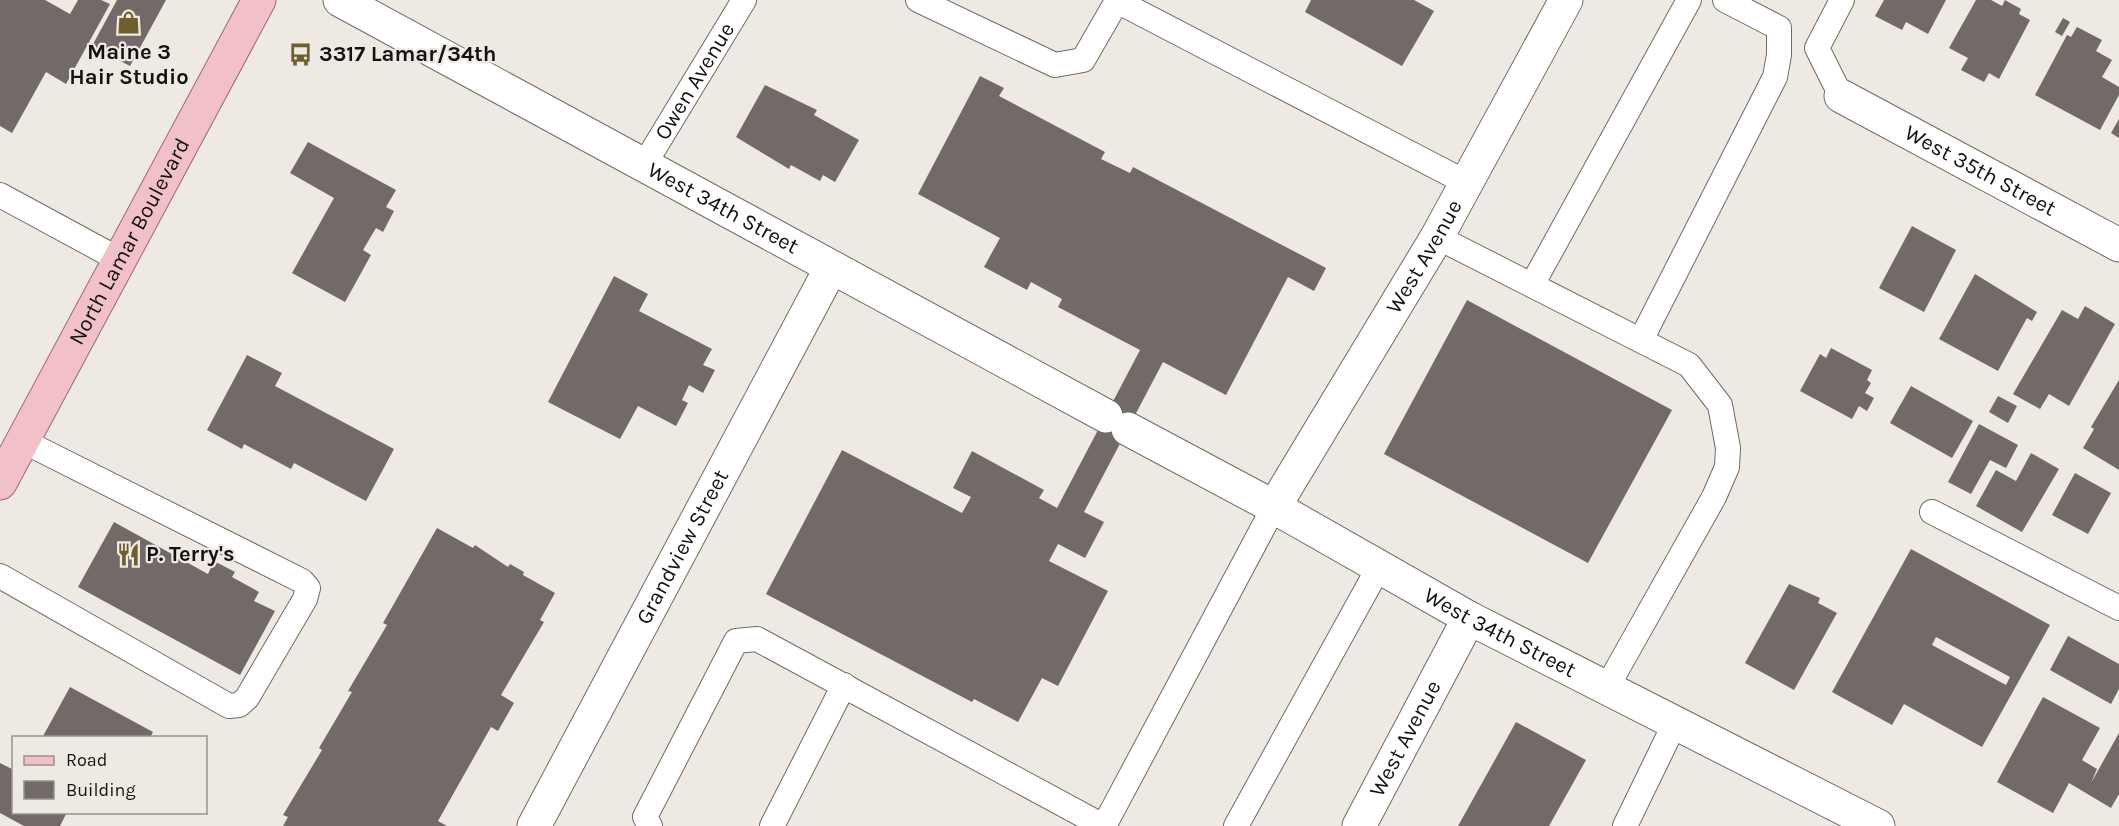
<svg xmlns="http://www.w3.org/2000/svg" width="2119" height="826" font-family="Karla,sans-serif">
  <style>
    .building { fill: #726a67; fill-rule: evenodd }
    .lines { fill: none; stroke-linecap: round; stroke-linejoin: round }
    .service-casing { stroke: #6f6b65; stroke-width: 26 }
    .minor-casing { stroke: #6f6b65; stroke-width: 35 }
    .tertiary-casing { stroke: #6f6b65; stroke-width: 35 }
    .primary-casing { stroke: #9e6870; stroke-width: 35 }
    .service { stroke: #fff; stroke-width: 24 }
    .minor { stroke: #fff; stroke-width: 33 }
    .tertiary { stroke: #fff; stroke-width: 33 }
    .primary { stroke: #f2c1c8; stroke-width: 33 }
    .labels { text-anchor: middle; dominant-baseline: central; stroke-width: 4.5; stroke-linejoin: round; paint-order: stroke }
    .poi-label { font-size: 22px; font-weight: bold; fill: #13120f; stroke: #efe9e3; text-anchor: start }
    .street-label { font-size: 22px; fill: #13120f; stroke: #efe9e3 }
  </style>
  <rect width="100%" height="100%" fill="#efe9e3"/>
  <g class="building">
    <polygon points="0,0 45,0 70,14 78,0 101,0 110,4 66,84 46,72 12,133 0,126"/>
    <polygon points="117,0 166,0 130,66 92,46"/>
    <polygon points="1311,0 1414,0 1434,11 1402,66 1305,12"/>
    <polygon points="1884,0 1946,0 1928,34 1906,22 1902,30 1875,16"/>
    <polygon points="1976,0 1991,0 2002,6 2005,0 2021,9 2019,14 2030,20 1999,79 1989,73 1984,82 1961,70 1968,58 1949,48"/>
    <polygon points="2063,18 2070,22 2062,36 2055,32"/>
    <polygon points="2077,27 2102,40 2096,51 2112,60 2102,77 2119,87 2119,95 2100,130 2035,95 2067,35 2071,37"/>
    <polygon points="980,76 1004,88 999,96 1105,152 1101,159 1130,173 1133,167 1326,268 1314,291 1288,277 1226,395 1163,362 1084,512 1104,522 1085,558 1058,544 1049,561 1108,591 1058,686 1042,678 1018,722 974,699 972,702 766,594 842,450 962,513 971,497 953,488 972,451 1044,490 1039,498 1057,508 1140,350 1058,307 1062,299 1031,282 1027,290 984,267 1000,238 918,194"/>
    <polygon points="765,85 817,110 814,115 859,140 835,182 823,175 820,181 791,165 789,169 736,137"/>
    <polygon points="2119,119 2119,138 2111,133"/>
    <polygon points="308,142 396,190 386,207 394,211 383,232 376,228 363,250 371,255 345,302 292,273 334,198 290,173"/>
    <polygon points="1912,226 1956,250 1924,312 1879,288"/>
    <polygon points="1975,274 2037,312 2032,321 2027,318 1998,371 1939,339"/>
    <polygon points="614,276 648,294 639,311 712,349 703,365 715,370 703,393 689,385 682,400 688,403 676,426 638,406 620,439 548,402"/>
    <polygon points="1467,300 1672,410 1588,563 1384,454"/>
    <polygon points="2085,306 2115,324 2069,406 2049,394 2040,409 2013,394 2062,310 2078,319"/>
    <polygon points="1831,348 1872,370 1867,380 1871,383 1865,393 1874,398 1867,411 1859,406 1852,419 1800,391 1820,354 1826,358"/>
    <polygon points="247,355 282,373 275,386 394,449 366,501 294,463 291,469 244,444 242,449 207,430"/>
    <polygon points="2119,380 2119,470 2083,448 2094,429 2091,427"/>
    <polygon points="1911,386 1973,421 1952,458 1890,423"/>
    <polygon points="1998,396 2017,406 2008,423 1989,412"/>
    <polygon points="1979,424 2018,445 2006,468 1990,460 1971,494 1948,482"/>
    <polygon points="2031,453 2059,469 2022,532 1976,506 1996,470 2016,481"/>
    <polygon points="2075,473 2111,493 2088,534 2052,515"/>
    <polygon points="114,522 208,574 214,561 235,572 232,577 259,592 254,601 275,611 240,675 78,587"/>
    <polygon points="437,528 473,548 475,545 508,567 510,564 524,572 523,575 555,593 540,620 544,622 501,695 514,703 498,731 491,727 438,821 447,826 283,826 288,817 283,815 322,750 319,748 352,692 348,691 387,625 383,623"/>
    <path d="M1911,549L2050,625L1982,747L1904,704L1892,725L1832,692ZM1936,637L2010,677L2006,685L1932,645Z"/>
    <polygon points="1789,584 1820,598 1818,603 1837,613 1794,690 1745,663"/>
    <polygon points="2068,636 2119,664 2119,689 2111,704 2050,670"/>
    <polygon points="70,687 153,732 150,738 42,738"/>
    <polygon points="2043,697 2100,728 2082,760 2097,769 2091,783 2119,733 2119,794 2111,808 2069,783 2053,813 1997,782"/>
    <polygon points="1516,722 1586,760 1549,826 1458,826"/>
    <polygon points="0,763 14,770 14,812 67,812 60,826 24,826 0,813"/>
  </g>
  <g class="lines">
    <defs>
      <g id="service">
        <polyline points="918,0 1055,65 1083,60 1117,1 1467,183"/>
        <polyline points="1841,96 1817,48 1842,0"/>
        <path id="s1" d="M644,165L744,0"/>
        <polyline points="0,195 120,260"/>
        <polyline points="1437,237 1689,365 1720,405 1728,448 1727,467 1714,497 1606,689"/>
        <polyline points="1532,285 1689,0"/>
        <polyline points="1641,340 1775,77 1779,55 1779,28 1725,0"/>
        <polyline points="1932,512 2119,608"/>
        <polyline points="0,576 229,706 239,705 247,698 305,599 308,588 302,581 23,441"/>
        <polyline points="650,826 645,817 736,641 757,639 1103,826"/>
        <polyline points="772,826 844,685"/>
        <polyline points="1104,826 1274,507"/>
        <polyline points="1236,826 1379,567"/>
        <polyline points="1625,826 1674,725"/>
      </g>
      <g id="minor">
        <path id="s2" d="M1841,96L2119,245"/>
        <path id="s3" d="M1274,507L1437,237L1566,0"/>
        <path id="s4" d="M534,826L831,268"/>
        <path id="s5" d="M1359,826L1469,618"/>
      </g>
      <g id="tertiary">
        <path id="s6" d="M340,0L1106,416"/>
        <path id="s7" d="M1128,429L1274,507L1469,618L1878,826"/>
      </g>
      <g id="primary">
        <path id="s8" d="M0,483L259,0"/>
      </g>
    </defs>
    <use href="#service" class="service-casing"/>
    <use href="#minor" class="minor-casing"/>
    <use href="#tertiary" class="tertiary-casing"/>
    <use href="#primary" class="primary-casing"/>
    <use href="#service" class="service"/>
    <use href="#minor" class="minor"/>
    <use href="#tertiary" class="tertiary"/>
    <use href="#primary" class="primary"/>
  </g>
  <defs>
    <symbol id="shop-bare" viewBox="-9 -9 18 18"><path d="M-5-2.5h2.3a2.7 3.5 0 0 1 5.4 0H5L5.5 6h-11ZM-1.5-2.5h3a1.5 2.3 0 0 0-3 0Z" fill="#6e5f2c" stroke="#efe9e3" stroke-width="2.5" paint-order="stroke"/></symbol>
    <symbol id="bus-bare" viewBox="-9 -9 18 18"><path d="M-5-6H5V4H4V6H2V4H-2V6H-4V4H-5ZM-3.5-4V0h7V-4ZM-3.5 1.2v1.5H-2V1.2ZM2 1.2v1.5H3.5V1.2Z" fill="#6e5f2c" stroke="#efe9e3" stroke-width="2.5" paint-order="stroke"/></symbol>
    <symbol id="restaurant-bare" viewBox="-9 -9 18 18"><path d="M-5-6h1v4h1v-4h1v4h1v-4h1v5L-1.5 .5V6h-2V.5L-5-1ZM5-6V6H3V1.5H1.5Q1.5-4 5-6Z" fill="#6e5f2c" stroke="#efe9e3" stroke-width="2.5" paint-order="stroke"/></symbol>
  </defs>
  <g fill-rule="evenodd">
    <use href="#shop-bare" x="112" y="6" width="33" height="33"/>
    <use href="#bus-bare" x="284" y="38" width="33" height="33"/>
    <use href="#restaurant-bare" x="112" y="538" width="33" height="33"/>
  </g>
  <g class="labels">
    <g class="poi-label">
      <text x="129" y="52" text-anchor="middle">Maine 3<tspan x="129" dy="25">Hair Studio</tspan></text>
      <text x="319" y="54">3317 Lamar/34th</text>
      <text x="146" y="554">P. Terry's</text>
    </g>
    <g class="street-label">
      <text stroke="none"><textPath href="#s1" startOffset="98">Owen Avenue</textPath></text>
      <text stroke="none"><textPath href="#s2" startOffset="158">West 35th Street</textPath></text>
      <text stroke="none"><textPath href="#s6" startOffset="436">West 34th Street</textPath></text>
      <text stroke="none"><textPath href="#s8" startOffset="274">North Lamar Boulevard</textPath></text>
      <text stroke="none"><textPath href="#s3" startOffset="292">West Avenue</textPath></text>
      <text stroke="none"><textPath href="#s4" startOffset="316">Grandview Street</textPath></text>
      <text stroke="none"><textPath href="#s7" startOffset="424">West 34th Street</textPath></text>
      <text stroke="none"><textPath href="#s5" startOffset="99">West Avenue</textPath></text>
    </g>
  </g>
  <rect x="12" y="736" width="195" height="78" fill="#efe9e3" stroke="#97938e" stroke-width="1.5"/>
  <rect x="24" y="756" width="30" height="9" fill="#f2c1c8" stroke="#97938e" stroke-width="1.5"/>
  <text x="66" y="766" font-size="18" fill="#13120f">Road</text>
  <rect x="24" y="781" width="30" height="18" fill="#726a67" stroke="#97938e" stroke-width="1.5"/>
  <text x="66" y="796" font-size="18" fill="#13120f">Building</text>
</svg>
